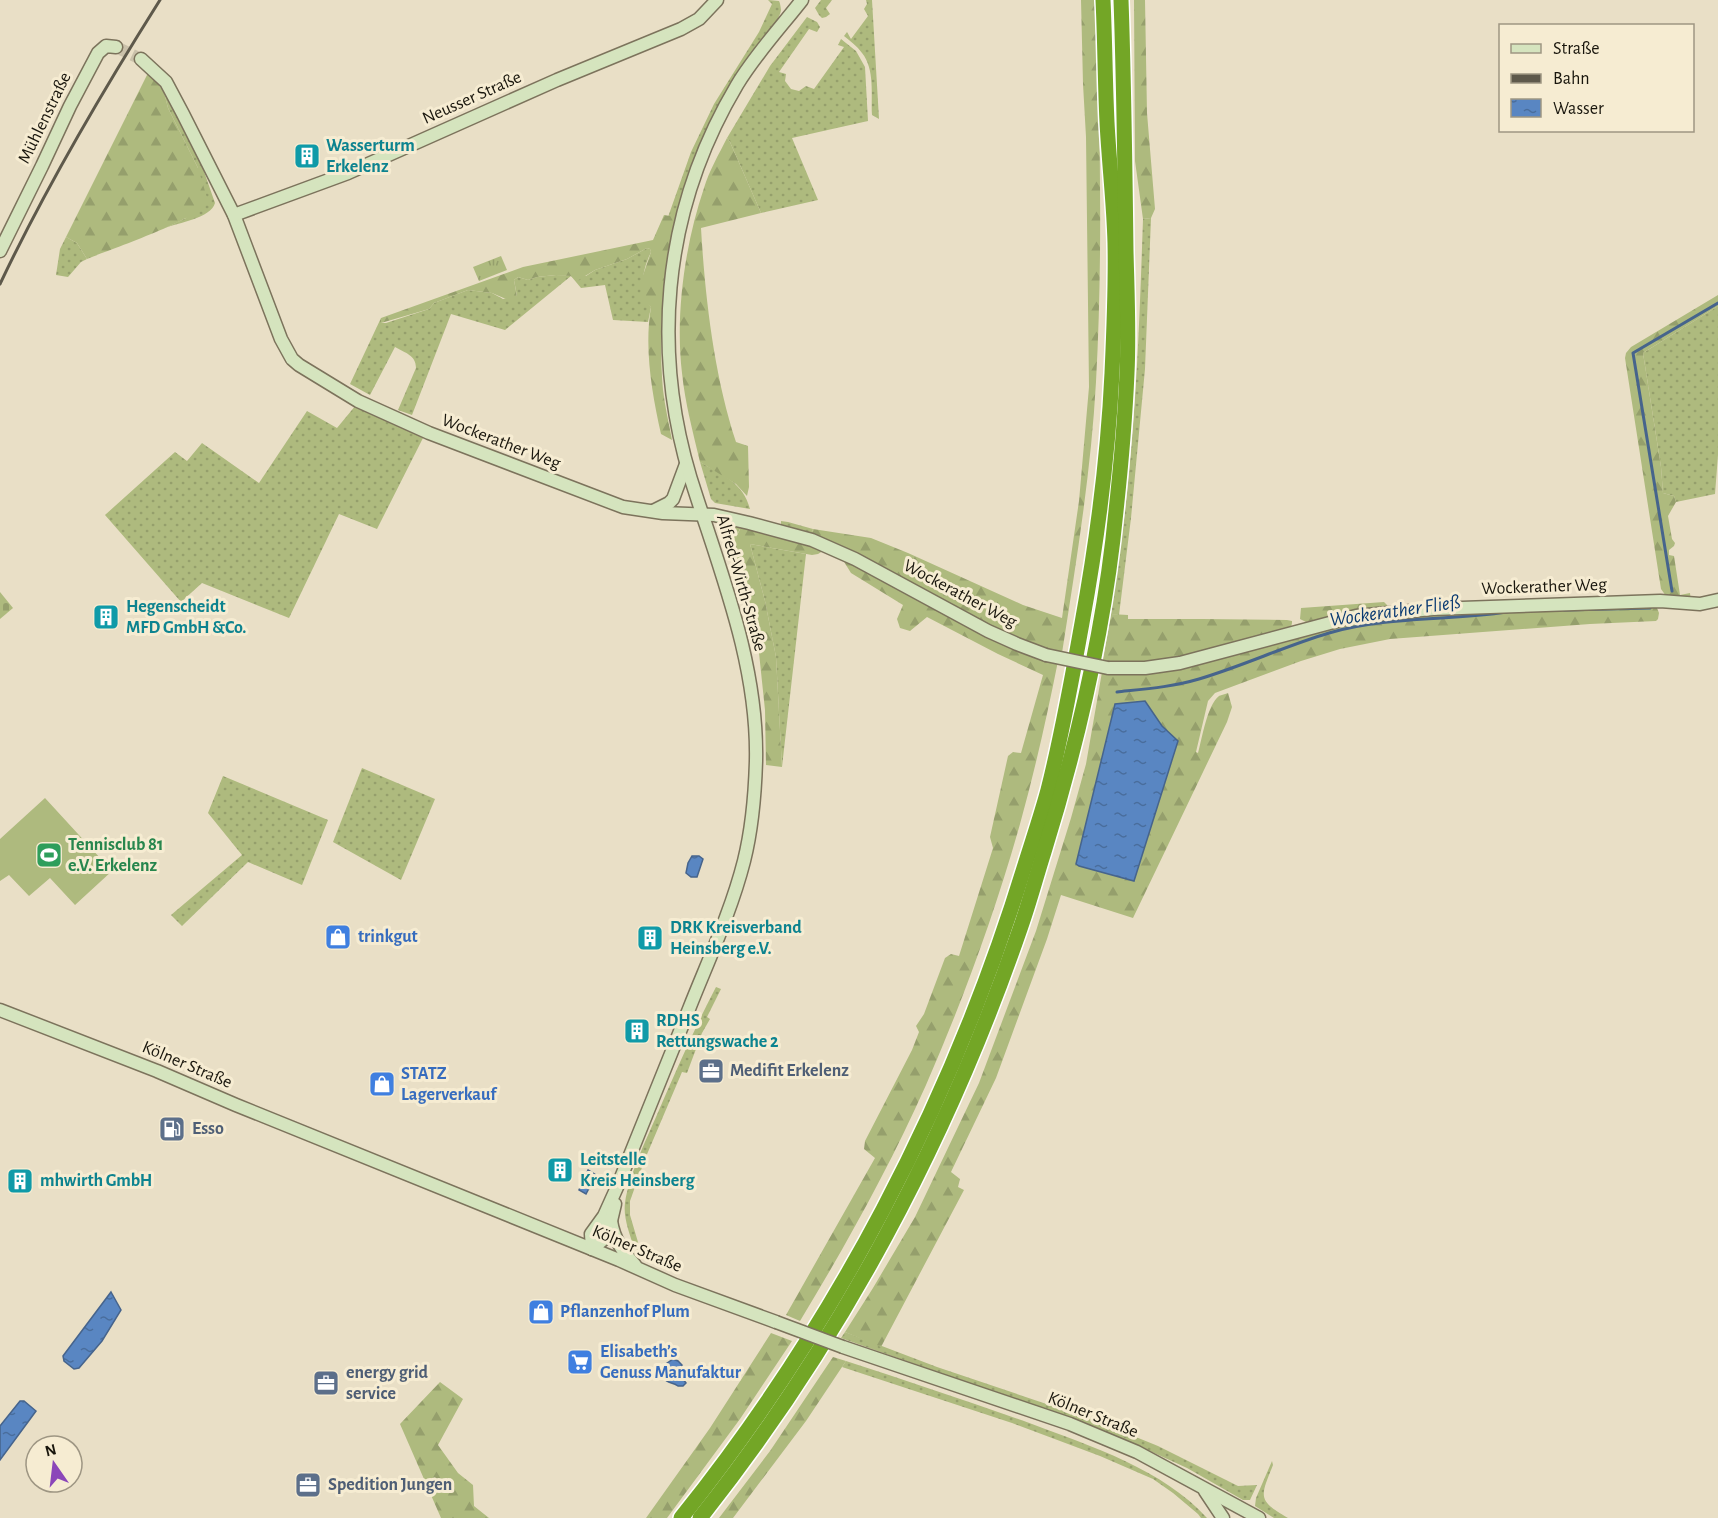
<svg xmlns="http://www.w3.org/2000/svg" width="1718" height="1518" font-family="'Alegreya Sans',sans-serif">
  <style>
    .grass { fill: url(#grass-dots) }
    .forest { fill: url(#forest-firs) }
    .cemetery { fill: url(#cemetery-stones) }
    .park { fill: url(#park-tufts) }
    .pitch { fill: #aeba7e }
    .water { fill: url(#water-ripples); stroke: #46648c; stroke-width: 1.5 }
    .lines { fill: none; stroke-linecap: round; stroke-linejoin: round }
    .stream { stroke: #46648c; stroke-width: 3 }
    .secondary-tunnel { stroke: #cac1aa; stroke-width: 12; stroke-dasharray: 12 6; stroke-linecap: butt }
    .secondary-casing { stroke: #7c735c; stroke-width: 15 }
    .highway-casing { stroke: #fff; stroke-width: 18 }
    .secondary { stroke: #d5e4be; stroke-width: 12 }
    .highway { stroke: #73a626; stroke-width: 15 }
    .rail { stroke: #5e594b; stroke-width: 3 }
    .secondary-bridge-casing { stroke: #7c735c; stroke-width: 15; stroke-linecap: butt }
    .secondary-bridge { stroke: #d5e4be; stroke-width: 12 }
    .labels { text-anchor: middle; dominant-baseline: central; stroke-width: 6; stroke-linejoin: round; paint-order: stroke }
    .street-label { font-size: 18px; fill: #19160d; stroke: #f6ecd2 }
    .culture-label { font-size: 18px; font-weight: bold; fill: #0d838f; stroke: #f6ecd2; text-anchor: start }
    .leisure-label { font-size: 18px; font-weight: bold; fill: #27864d; stroke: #f6ecd2; text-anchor: start }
    .shop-label { font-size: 18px; font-weight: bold; fill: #366cbe; stroke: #f6ecd2; text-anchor: start }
    .service-label { font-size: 18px; font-weight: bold; fill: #4e5e75; stroke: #f6ecd2; text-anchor: start }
    .water-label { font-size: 20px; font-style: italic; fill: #0a3a71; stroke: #f6ecd2 }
  </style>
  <defs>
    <pattern id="grass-dots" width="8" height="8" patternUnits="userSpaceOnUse" patternTransform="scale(1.5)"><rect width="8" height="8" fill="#aeba7e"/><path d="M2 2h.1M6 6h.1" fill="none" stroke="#959f6c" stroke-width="1.8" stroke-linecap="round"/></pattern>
    <pattern id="forest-firs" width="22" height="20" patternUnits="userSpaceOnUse" patternTransform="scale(1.5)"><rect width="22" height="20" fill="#aeba7e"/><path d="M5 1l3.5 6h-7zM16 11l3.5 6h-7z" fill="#959f6c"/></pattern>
    <pattern id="cemetery-stones" width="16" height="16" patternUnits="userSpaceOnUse" patternTransform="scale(1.5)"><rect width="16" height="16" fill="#aeba7e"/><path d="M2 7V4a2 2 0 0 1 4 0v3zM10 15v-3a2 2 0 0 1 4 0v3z" fill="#959f6c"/></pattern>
    <pattern id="park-tufts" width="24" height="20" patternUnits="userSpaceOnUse" patternTransform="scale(1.5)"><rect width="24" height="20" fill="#aeba7e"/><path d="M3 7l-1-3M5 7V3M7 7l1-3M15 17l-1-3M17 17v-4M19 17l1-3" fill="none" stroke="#959f6c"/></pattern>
    <pattern id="water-ripples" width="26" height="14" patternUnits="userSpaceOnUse" patternTransform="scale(1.5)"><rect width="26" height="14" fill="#5986c2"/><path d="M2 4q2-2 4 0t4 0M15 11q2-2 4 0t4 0" fill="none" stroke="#496d9c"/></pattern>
  </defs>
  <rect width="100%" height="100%" fill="#e9dfc6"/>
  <g class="grass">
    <path d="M768,0L779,1C780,2 781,9 781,10C780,22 755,49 747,60C716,108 695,162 676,217H668L691,152L714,104L759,32L772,4Z"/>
    <polygon points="821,0 832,0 826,8 830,14 826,17 822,18 819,15 815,8"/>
    <path d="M866,0H872L879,119L872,115C871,95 875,69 862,53C857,46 850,41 844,36L847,32L851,39L868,16L864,9L867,4Z"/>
    <polygon points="807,17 817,22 820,27 817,32 809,29 779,72 786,74 785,81 791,89 799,91 806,86 814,89 844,47 838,45 841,39 856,51 865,67 868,121 792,138 818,200 761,213 730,142 727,138 770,66"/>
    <path d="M164,92L200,160L215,203C211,218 178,223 165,228L186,218L198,168L168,108Z"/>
    <path d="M1151,218L1145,369L1131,518L1119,615L1111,614C1117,570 1124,527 1128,483C1137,395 1140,307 1143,219Z"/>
    <polygon points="66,237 77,243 87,259 81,262 68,277 56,275 60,249"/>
    <path d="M647,248L650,249L651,252C643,269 637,292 651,307L648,322L613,320L605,285L581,288L571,276L505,330L451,314L412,415L398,410L416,368C416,355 405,353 395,347L370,395L350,384L381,318V323H386L429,309L434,303L468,290L492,293L503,299L517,296L514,280L518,277L528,280L537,277L556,275L586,276L595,270L627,259Z"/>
    <polygon points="1718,306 1718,455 1715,494 1676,502 1674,496 1663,493 1661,467 1643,353"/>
    <polygon points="356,405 423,438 377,529 339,514 289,618 202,583 181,602 105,515 175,452 187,461 202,443 259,483 307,411 337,428"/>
    <path d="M700,462C722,475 743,482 750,509L715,503L711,499Z"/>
    <polygon points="781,521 788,522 813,529 811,535 784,527 781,525"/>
    <path d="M725,526L741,527C735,537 732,552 732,563L721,530Z"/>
    <polygon points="750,544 806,554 782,767 776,657 765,601"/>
    <polygon points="362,768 435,799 401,880 333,842"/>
    <polygon points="223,776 328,820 302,885 248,862 182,926 171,915 242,855 208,813"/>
    <path d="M716,987L721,989L707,1017L710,1019L702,1033L687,1073L682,1072L645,1159L630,1201V1215L640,1249L674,1267L672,1269L634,1248C630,1234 623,1218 625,1203C629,1176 645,1142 656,1117C675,1073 694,1029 716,987Z"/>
    <polygon points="845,1332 937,1367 1094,1420 1158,1446 1238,1486 1257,1485 1250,1500 1243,1500 1187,1468 1128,1441 1079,1422 841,1338"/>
    <path d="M846,1361C908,1381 970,1402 1032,1424C1091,1446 1164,1470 1207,1518H1201L1198,1514L1173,1493L1153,1479L1100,1456L1012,1423L842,1367Z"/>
    <path d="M1272,1461L1273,1465C1261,1496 1256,1500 1288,1518H1274L1255,1506L1256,1498Z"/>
  </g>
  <g class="forest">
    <path d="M1081,0H1096C1100,127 1103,255 1096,382C1091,473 1076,563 1062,653L1046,649L997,631L811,535L813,529L871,538L908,553L1023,605L1062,618L1079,501L1089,387L1086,137L1083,84Z"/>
    <polygon points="1134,0 1145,0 1147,113 1155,209 1151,218 1143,219 1135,161"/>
    <path d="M148,73L156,81L164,92L168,108L198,168L208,201C198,220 111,249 87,259L77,243L66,237Z"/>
    <path d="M727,138L730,142L761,213L701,228C705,297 714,375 736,442L748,446L749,487L747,496L736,484L700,462C693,432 685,403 682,373C675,314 685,244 704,188C709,171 719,154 727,138Z"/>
    <path d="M664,215L676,217C663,273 658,333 663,390C665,407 669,424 672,440L661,434C652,393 644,349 651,307L640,298L642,278L651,252L650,249L647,248L627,259L595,270L577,281L571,276L556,275L537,277L528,280L518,277L514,280L517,297L513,302L492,293L468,290L434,303L429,309L381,323V318L523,267L653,240Z"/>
    <polygon points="1718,295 1718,306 1643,353 1661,467 1663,493 1674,496 1676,502 1668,516 1672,539 1675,543 1674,546 1669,550 1669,555 1674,556 1680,595 1690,593 1691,602 1666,596 1661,589 1625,358 1626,353 1631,347"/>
    <polygon points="741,527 826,549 818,554 812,555 750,544 765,601 776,657 782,767 766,765 765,710 759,653 747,607 732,563 734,542"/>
    <path d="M841,557L1058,661C1047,716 1035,770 1020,824C995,913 963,1000 926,1085C890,1166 846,1245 800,1321L786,1315L875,1158L864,1149L865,1141L912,1050L919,1032L916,1026L924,1014L945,958L951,954L959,956L993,848L990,837L1008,756L1013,752L1021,753L1043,675L998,654L927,617L910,631L900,628L897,619L903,605L851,573Z"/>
    <polygon points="1384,602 1388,606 1366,609 1306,622 1300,619 1301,608"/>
    <path d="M1650,606L1657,608L1659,613L1658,619L1656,621L1590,624L1390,639L1340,649L1301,661L1215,693L1208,701L1196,752L1198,753C1202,739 1207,705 1219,696C1219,696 1228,693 1228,693L1232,707L1227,722L1133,918L1061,895L1047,939L996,1078L951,1172L960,1179L958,1187L964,1190L881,1347L845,1332L873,1288L915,1217L979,1083L1036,931L1071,818L1086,764L1102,672L1304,634L1380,616Z"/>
    <path d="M1111,614L1128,615V619H1202L1287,620L1292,621V623L1291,627C1243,641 1195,659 1145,663C1131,664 1117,662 1103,660Z"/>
    <polygon points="771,1333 792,1341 740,1419 667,1518 646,1518 710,1428"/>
    <polygon points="833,1357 846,1361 806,1421 733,1518 719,1518 770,1451"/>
    <polygon points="440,1382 463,1399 438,1445 458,1473 473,1485 474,1506 489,1518 441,1518 400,1424"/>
  </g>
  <polygon class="cemetery" points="0,592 13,608 0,619"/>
  <polygon class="park" points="501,256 507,270 479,281 473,267"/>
  <polygon class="pitch" points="45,798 112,871 75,905 50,878 29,896 9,875 0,881 0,839"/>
  <g class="water">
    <polygon points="1145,701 1162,726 1178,741 1134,881 1079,866 1076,864 1115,704"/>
    <polygon points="692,856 699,856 703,859 697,877 691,877 686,873 688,863"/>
    <polygon points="588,1170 596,1175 586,1194 579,1190"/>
    <polygon points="111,1292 121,1310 102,1341 79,1368 74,1369 64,1361 63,1356"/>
    <path d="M673,1359L678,1361L682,1365L680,1368L684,1375L683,1379L686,1383L683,1386H678C672,1381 668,1385 663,1377L658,1374L659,1371L663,1369V1366Z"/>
    <polygon points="20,1401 24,1401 36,1411 0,1460 0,1426"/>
  </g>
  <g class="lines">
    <g class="stream">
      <polyline points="1672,591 1633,353 1718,303"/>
      <polyline points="1564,610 1650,608"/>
      <path d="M1117,692C1145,689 1172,687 1199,679C1243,666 1285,646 1329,633C1387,616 1448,621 1507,612"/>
    </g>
    <polyline class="secondary-tunnel" points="116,47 141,59"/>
    <defs>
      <g id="secondary">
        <polyline points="141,59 166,82 183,114 234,215 281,339 292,359 299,365 358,401 429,433 623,507 663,513 714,515 749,523 812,540 855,559 988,631 1017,644 1046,655"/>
        <polyline points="234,215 348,173 557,80 681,29 699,19 717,0"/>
        <polyline points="0,251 42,166 70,106 98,53 106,46 116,47"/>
        <polyline points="653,511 669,503 673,499 686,464"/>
        <polyline points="1108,668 1145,668 1180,663 1356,616 1433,609 1660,601 1700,604 1718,600"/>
        <polyline points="0,1010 157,1071 236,1105 619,1260 675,1285 776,1322"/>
        <path d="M611,1221C614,1240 623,1252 635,1265"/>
        <path d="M592,1249L591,1234L604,1216L618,1185C642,1126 665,1068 689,1009C708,961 731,912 744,861C752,829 755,795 756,761C758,670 725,584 697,498C649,358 661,213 737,85C755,55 780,28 802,0"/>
        <polyline points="592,1249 604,1239 611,1221 615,1204"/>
        <polyline points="843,1347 1070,1424 1137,1452 1259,1518"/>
        <polyline points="1205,1491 1223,1518"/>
      </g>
      <g id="highway">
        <path d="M681,1518C835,1326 952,1103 1024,868C1032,842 1041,816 1048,790C1062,735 1072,679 1082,623C1097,541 1108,457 1112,373C1114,330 1116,286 1115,243C1114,203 1109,162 1107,122C1105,81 1105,41 1103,0"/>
        <path d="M700,1518C840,1342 947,1141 1020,929C1029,904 1036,877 1044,852C1078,742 1105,625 1116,511C1121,465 1125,419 1127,373C1129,333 1127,292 1126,251C1125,168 1124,84 1121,0"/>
      </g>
    </defs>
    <use href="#secondary" class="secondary-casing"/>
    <use href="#highway" class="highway-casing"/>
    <use href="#secondary" class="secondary"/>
    <use href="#highway" class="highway"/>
    <path class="rail" d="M0,284C47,185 102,92 160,0"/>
    <defs>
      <g id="secondary-bridge">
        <polyline points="1046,655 1108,668"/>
        <polyline points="776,1322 843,1347"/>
      </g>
    </defs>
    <use href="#secondary-bridge" class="secondary-bridge-casing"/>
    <use href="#secondary-bridge" class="secondary-bridge"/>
  </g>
  <defs>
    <symbol id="building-square" viewBox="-11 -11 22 22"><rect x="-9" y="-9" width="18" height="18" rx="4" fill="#0f9aa8" stroke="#f6ecd2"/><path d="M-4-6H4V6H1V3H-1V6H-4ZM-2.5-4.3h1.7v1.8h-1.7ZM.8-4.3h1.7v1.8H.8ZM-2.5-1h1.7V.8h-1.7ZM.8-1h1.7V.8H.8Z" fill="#fff"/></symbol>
    <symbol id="stadium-square" viewBox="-11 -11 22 22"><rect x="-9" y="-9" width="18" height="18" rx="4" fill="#2e9e5b" stroke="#f6ecd2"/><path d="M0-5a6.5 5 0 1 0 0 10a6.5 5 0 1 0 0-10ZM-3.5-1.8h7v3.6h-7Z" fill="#fff"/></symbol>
    <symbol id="shop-square" viewBox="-11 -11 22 22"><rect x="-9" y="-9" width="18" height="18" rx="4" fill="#3f7fe0" stroke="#f6ecd2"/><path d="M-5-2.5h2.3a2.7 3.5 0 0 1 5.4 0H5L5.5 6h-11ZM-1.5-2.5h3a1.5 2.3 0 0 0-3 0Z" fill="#fff"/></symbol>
    <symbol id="office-square" viewBox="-11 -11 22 22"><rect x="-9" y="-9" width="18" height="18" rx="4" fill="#5c6f8a" stroke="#f6ecd2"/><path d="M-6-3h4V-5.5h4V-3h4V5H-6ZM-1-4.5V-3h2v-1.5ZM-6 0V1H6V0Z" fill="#fff"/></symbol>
    <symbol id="fuel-square" viewBox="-11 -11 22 22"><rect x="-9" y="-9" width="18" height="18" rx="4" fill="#5c6f8a" stroke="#f6ecd2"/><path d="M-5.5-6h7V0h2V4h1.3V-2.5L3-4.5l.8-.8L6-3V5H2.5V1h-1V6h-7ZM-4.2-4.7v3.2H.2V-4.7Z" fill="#fff"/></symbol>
    <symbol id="supermarket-square" viewBox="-11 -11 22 22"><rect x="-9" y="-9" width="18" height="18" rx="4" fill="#3f7fe0" stroke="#f6ecd2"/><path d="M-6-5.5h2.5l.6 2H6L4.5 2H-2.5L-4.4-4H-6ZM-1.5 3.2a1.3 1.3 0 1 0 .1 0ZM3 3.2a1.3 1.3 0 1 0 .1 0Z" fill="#fff"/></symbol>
  </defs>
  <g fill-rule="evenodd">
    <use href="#building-square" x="292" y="141" width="30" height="30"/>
    <use href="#building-square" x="91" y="602" width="30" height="30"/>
    <use href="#stadium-square" x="34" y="840" width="30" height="30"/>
    <use href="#shop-square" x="323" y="922" width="30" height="30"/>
    <use href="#building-square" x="635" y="923" width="30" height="30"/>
    <use href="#building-square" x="622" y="1016" width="30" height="30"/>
    <use href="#office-square" x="696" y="1056" width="30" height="30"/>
    <use href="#shop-square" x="367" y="1069" width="30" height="30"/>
    <use href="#fuel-square" x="157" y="1114" width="30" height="30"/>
    <use href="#building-square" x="545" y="1155" width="30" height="30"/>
    <use href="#building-square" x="5" y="1166" width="30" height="30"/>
    <use href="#shop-square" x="526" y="1297" width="30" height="30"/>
    <use href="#supermarket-square" x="565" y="1347" width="30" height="30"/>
    <use href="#office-square" x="311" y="1368" width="30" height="30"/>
    <use href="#office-square" x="293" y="1470" width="30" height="30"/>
  </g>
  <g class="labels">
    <g class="street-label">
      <text transform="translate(472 98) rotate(-24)">Neusser Straße</text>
      <text transform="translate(45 118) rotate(-64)">Mühlenstraße</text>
      <text transform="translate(501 442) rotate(21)">Wockerather Weg</text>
      <text transform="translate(741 583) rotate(74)">Alfred-Wirth-Straße</text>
      <text transform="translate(1544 587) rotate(-2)">Wockerather Weg</text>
      <text transform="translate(960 594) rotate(28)">Wockerather Weg</text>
      <text transform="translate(187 1065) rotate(23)">Kölner Straße</text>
      <text transform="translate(637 1249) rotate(23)">Kölner Straße</text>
      <text transform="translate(1093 1415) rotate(22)">Kölner Straße</text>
    </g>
    <g class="culture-label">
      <text x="326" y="146">Wasserturm<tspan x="326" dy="21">Erkelenz</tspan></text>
      <text x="126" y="607">Hegenscheidt<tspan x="126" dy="21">MFD GmbH &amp;Co.</tspan></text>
      <text x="670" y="928">DRK Kreisverband<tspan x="670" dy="21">Heinsberg e.V.</tspan></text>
      <text x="656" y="1021">RDHS<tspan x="656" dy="21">Rettungswache 2</tspan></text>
      <text x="580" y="1160">Leitstelle<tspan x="580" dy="21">Kreis Heinsberg</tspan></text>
      <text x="40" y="1181">mhwirth GmbH</text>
    </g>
    <g class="leisure-label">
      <text x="68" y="845">Tennisclub 81<tspan x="68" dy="21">e.V. Erkelenz</tspan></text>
    </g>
    <g class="shop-label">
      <text x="358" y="937">trinkgut</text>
      <text x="401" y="1074">STATZ<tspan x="401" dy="21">Lagerverkauf</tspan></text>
      <text x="560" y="1312">Pflanzenhof Plum</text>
      <text x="600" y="1352">Elisabeth’s<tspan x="600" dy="21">Genuss Manufaktur</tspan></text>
    </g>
    <g class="service-label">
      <text x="730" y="1071">Medifit Erkelenz</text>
      <text x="192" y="1129">Esso</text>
      <text x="346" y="1373">energy grid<tspan x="346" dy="21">service</tspan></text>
      <text x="328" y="1485">Spedition Jungen</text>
    </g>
    <g class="water-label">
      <text transform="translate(1395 611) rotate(-8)">Wockerather Fließ</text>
    </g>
  </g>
  <rect x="1499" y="24" width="195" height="108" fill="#f6ecd2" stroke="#9e9683" stroke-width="1.5"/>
  <rect x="1511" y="44" width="30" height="9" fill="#d5e4be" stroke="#9e9683" stroke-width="1.5"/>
  <text x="1553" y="54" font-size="18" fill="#19160d">Straße</text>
  <rect x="1511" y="74" width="30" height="9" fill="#5e594b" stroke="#9e9683" stroke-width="1.5"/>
  <text x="1553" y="84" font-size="18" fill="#19160d">Bahn</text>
  <rect x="1511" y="99" width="30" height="18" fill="url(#water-ripples)" stroke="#9e9683" stroke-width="1.5"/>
  <text x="1553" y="114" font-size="18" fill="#19160d">Wasser</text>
  <g transform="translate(54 1464) rotate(346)"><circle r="28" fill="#f6ecd2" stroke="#9e9683" stroke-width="1.5"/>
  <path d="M0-4.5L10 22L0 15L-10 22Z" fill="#8b46b9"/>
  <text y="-9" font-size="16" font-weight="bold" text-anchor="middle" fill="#19160d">N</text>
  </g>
</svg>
